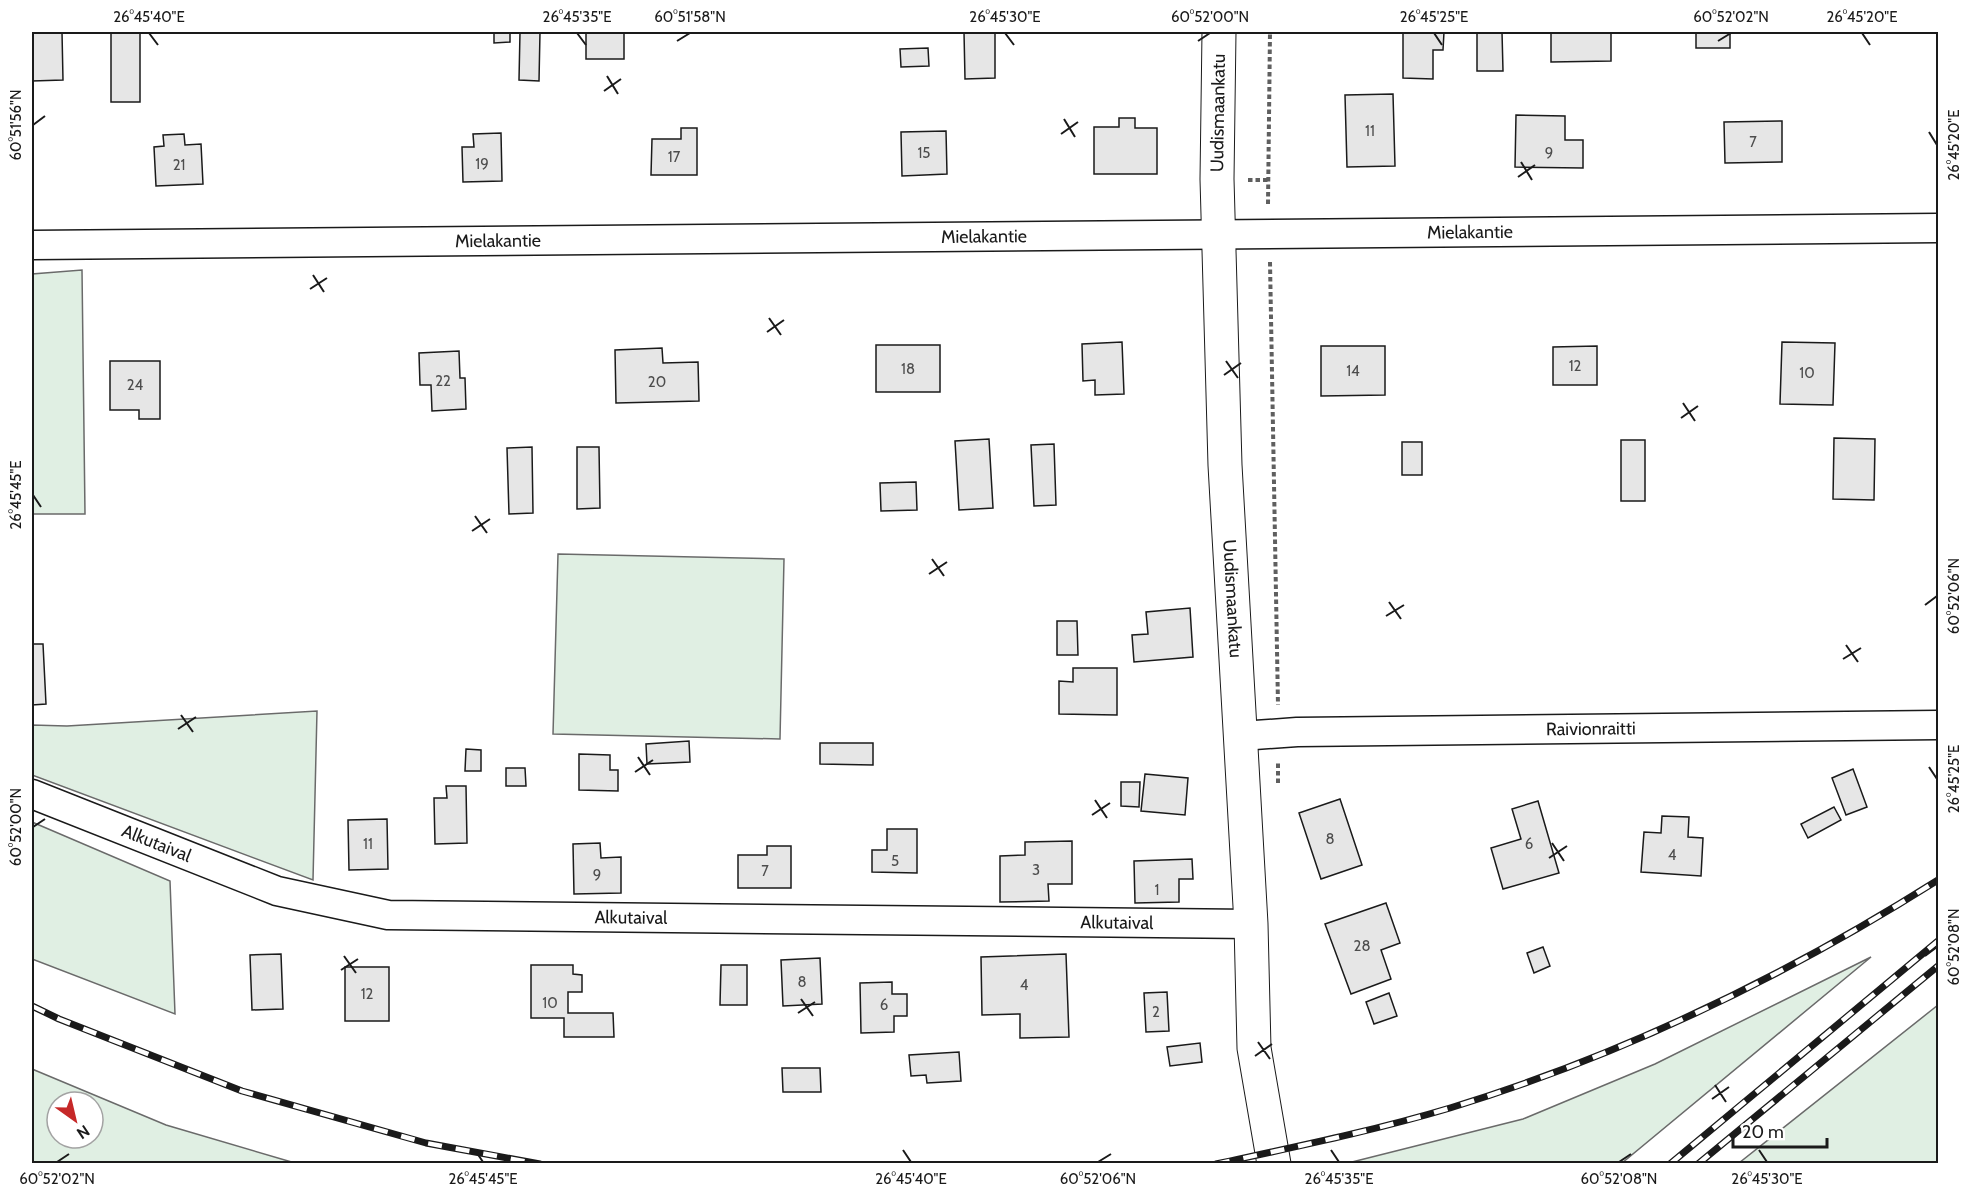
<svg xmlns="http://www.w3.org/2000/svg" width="1970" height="1195" font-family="Cabin,sans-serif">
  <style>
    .green { fill: #e0efe3; stroke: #6a6a6a; stroke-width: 1.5; fill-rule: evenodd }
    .building { fill: #e6e6e6; stroke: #1a1a1a; stroke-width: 1.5 }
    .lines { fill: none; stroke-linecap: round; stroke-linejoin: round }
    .street-casing { stroke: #1a1a1a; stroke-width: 31 }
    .secondary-casing { stroke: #1a1a1a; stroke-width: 35 }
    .path { stroke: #5f5f5f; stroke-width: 4; stroke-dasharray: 4.5 3; stroke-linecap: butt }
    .street { stroke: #fff; stroke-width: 28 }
    .secondary { stroke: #fff; stroke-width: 33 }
    .rail-casing { stroke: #1a1a1a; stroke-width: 7 }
    .rail { stroke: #fff; stroke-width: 4.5; stroke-dasharray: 14; stroke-linecap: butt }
    .ticks { fill: none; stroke: #1a1a1a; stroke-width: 2 }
    .labels { text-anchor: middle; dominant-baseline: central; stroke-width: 4.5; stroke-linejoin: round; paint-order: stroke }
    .number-label { font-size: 15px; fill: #4d4d4d }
    .street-label { font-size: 18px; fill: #1a1a1a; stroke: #fff }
    .neatline { fill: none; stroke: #1a1a1a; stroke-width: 2 }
    .ticks-label { font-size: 15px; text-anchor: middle; fill: #1a1a1a }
  </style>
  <rect width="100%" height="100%" fill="#fff"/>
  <g class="green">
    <polygon points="82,270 85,514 32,514 32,274"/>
    <polygon points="558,554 784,559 780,739 553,734"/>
    <polygon points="317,711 313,880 32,775 32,725 67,726"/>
    <polygon points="32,822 170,881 175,1014 32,959"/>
    <polygon points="1871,957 1622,1163 1348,1163 1523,1119 1655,1064"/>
    <polygon points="1938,1005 1938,1163 1739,1163"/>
    <path d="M32,1069L166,1125L295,1163H32ZM57,1102H93V1138H57Z"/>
  </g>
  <g class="building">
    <polygon points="32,32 62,32 63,80 32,81"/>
    <rect x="111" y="32" width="29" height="70"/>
    <polygon points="494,32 510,32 510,42 494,43"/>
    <polygon points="520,32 540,32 539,81 519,80"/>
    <rect x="586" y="32" width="38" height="27"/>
    <polygon points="964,32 995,32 995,78 965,79"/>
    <polygon points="1403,32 1444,32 1443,50 1433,50 1433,79 1403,78"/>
    <polygon points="1477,32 1502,32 1503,71 1477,71"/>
    <polygon points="1551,32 1611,32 1611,61 1551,62"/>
    <rect x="1696" y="32" width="34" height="16"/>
    <polygon points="928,48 929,66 901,67 900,49"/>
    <polygon points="1393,94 1395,166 1347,167 1345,95"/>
    <polygon points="1516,115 1565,116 1565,140 1583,140 1583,168 1515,167"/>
    <polygon points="1119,118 1135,118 1135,128 1157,128 1157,174 1094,174 1094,127 1119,127"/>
    <polygon points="1782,121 1782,162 1725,163 1724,122"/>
    <polygon points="681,128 697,128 697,175 651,175 652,139 681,139"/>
    <polygon points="946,131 947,174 902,176 901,132"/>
    <polygon points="501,133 502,181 463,182 462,147 474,147 473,134"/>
    <polygon points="184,134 185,145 201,144 203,184 156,186 154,147 164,146 163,135"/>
    <polygon points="1122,342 1124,394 1095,395 1095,380 1083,381 1082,344"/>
    <polygon points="1782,342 1835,343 1833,405 1780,404"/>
    <rect x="876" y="345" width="64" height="47"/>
    <polygon points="1321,346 1385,346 1385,395 1321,396"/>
    <polygon points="1597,346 1597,385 1553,385 1553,347"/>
    <polygon points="662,348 663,363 698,362 699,401 616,403 615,350"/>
    <polygon points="459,351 460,378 465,378 466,409 432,411 431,385 420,385 419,353"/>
    <polygon points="110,361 160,361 160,419 139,419 139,410 110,410"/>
    <polygon points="1834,438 1875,439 1874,500 1833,499"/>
    <polygon points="989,439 993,508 959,510 955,441"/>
    <rect x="1621" y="440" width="24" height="61"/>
    <rect x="1402" y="442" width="20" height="33"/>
    <polygon points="1054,444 1056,505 1034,506 1031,445"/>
    <polygon points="532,447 533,513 509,514 507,448"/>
    <polygon points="577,447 599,447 600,508 577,509"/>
    <polygon points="916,482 917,510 881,511 880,483"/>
    <polygon points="1190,608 1193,657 1134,662 1132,635 1148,634 1146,612"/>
    <polygon points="1057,621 1077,621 1078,655 1057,655"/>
    <polygon points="32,644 43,644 46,704 32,705"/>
    <polygon points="1073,668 1117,668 1117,715 1059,714 1059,681 1073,682"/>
    <polygon points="689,741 690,762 647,764 646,744"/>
    <polygon points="820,743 873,743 873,765 820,764"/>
    <polygon points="466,749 481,750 481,771 465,771"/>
    <polygon points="579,754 610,755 610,770 618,770 618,791 579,790"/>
    <polygon points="506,768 525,768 526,786 506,786"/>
    <polygon points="1853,769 1867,807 1846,815 1832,778"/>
    <polygon points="1145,774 1188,778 1185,815 1141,811"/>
    <polygon points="1121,782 1140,782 1139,807 1121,806"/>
    <polygon points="446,786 466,786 467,843 435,844 434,798 447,798"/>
    <polygon points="1340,799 1362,865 1321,879 1299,813"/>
    <polygon points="1538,801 1559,873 1503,889 1491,848 1521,839 1512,809"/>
    <polygon points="1834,807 1841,820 1808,838 1801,824"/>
    <polygon points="1662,816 1689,817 1688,837 1703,838 1701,876 1641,872 1644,832 1661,833"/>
    <polygon points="387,819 388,869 349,870 348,820"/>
    <polygon points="887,829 917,829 917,873 872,872 872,850 887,850"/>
    <polygon points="1072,841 1072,884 1048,884 1049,901 1000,902 1000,856 1025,855 1025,842"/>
    <polygon points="600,843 601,858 621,857 621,893 574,894 573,844"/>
    <polygon points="767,846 791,846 791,888 738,888 738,855 767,855"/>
    <polygon points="1192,859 1193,879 1179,879 1179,902 1135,903 1134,861"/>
    <polygon points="1386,903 1400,943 1381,950 1391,979 1351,994 1325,924"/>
    <polygon points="1543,947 1550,966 1534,973 1527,953"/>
    <polygon points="281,954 283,1009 252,1010 250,955"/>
    <polygon points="1066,954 1069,1037 1020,1038 1020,1014 982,1015 981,957"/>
    <polygon points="820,958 822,1004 783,1006 781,960"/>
    <polygon points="531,965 573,965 573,974 582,975 582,992 568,992 568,1013 613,1013 614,1037 564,1037 564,1018 531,1018"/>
    <polygon points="721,965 747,965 747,1005 720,1005"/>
    <rect x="345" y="967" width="44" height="54"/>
    <polygon points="892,982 892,994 907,994 907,1016 894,1016 894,1032 861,1033 860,983"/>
    <polygon points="1167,992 1169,1031 1146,1032 1144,993"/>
    <polygon points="1389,993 1397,1016 1374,1024 1366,1002"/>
    <polygon points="1200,1043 1202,1062 1170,1066 1167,1047"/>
    <polygon points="959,1052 961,1081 927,1083 926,1075 911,1076 909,1055"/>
    <polygon points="782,1068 820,1068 821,1092 783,1092"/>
  </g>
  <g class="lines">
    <defs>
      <g id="street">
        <path id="s1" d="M32,245L1938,228"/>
        <path id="s2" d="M1241,736L1297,732L1938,725"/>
        <path id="s3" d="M32,794L277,891L388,915L1251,924"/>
      </g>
      <g id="secondary">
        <path id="s4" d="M1219,32L1217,179L1225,465L1251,924L1254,1048L1274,1164"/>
      </g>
    </defs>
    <use href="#street" class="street-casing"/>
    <use href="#secondary" class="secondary-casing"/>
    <g class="path">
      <polyline points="1248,180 1268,180"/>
      <polyline points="1268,204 1270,32"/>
      <polyline points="1270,262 1278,705"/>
      <polyline points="1278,783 1278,763"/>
    </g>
    <use href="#street" class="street"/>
    <use href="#secondary" class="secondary"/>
    <defs>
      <g id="rail">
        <polyline points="32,1006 59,1019 242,1091 426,1143 540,1164"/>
        <path d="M1216,1164C1294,1147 1373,1131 1450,1108C1623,1055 1786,976 1938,880"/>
        <polyline points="1670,1164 1938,941"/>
        <polyline points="1698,1164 1938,966"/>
      </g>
    </defs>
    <use href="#rail" class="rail-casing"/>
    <use href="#rail" class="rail"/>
  </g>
  <path class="ticks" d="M149,33L158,45M577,33L586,45M1005,33L1014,45M1434,33L1442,45M1862,33L1870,45M677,41L690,33M1198,41L1210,33M1718,41L1731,33M607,76L618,94M604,91L621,79M1064,119L1075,137M33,125L45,116M1929,132L1937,145M1061,134L1078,122M1521,162L1532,180M1518,177L1535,165M313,275L324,292M310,289L327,278M769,318L781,335M767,332L784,320M1226,361L1238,378M1224,375L1241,363M1683,403L1695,421M1681,418L1698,406M33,495L41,507M475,516L487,533M472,531L490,519M932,559L944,576M929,574L947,562M1389,602L1401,619M1925,605L1937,596M1386,616L1404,605M1846,645L1858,662M1843,659L1861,648M181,715L193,732M178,729L196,717M638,757L650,775M1929,767L1937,779M635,772L653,760M1095,800L1107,818M1092,815L1110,803M33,827L45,819M1552,843L1564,861M1549,858L1567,846M344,956L356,973M1925,956L1937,947M341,970L358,959M801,999L813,1016M798,1013L815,1002M1258,1042L1270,1059M1255,1056L1272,1044M1715,1085L1726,1102M1712,1099L1729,1087M475,1150L483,1162M903,1150L911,1162M1331,1150L1339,1162M1759,1150L1767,1162M57,1162L69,1154M1098,1162L1111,1154M1619,1162L1631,1154"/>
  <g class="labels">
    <g class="number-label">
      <text x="1370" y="131">11</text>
      <text x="1753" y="142">7</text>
      <text x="924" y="153">15</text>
      <text x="1549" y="153">9</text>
      <text x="674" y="157">17</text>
      <text x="482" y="164">19</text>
      <text x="179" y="165">21</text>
      <text x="1575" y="366">12</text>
      <text x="908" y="369">18</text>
      <text x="1353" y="371">14</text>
      <text x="1807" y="373">10</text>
      <text x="443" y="381">22</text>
      <text x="657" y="382">20</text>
      <text x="135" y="385">24</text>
      <text x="1330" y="839">8</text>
      <text x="368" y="844">11</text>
      <text x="1529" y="844">6</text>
      <text x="1672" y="855">4</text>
      <text x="895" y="861">5</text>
      <text x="1036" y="870">3</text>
      <text x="765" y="871">7</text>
      <text x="597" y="875">9</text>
      <text x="1157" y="890">1</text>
      <text x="1362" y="946">28</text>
      <text x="802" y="982">8</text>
      <text x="1024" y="985">4</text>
      <text x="367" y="994">12</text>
      <text x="550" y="1003">10</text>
      <text x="884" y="1005">6</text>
      <text x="1156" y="1012">2</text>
    </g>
    <g class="street-label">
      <text transform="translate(1218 113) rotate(-89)">Uudismaankatu</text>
      <text stroke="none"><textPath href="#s1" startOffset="1438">Mielakantie</textPath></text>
      <text stroke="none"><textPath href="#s1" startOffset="952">Mielakantie</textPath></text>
      <text stroke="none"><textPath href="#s1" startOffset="466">Mielakantie</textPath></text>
      <text stroke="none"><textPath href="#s4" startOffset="567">Uudismaankatu</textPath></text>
      <text stroke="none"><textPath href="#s2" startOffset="350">Raivionraitti</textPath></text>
      <text stroke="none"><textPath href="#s3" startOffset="134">Alkutaival</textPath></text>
      <text stroke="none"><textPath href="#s3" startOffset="620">Alkutaival</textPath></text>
      <text stroke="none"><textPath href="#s3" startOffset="1106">Alkutaival</textPath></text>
    </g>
  </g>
  <rect width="1970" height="1195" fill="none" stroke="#ffffff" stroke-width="66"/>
  <g transform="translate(75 1120) rotate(146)"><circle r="28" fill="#ffffff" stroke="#a3a3a3" stroke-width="1.5"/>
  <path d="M0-4.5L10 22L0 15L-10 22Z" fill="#c62828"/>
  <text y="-9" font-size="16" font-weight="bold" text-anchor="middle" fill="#1a1a1a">N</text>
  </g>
  <path d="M1733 1138v9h94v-9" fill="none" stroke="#1a1a1a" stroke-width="3"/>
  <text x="1742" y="1138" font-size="18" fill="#1a1a1a" stroke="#ffffff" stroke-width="4.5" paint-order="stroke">20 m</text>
  <rect x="33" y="33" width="1904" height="1129" class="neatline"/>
  <g class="ticks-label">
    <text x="149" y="22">26°45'40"E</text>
    <text x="577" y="22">26°45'35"E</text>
    <text x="690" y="22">60°51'58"N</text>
    <text x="1005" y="22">26°45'30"E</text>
    <text x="1210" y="22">60°52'00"N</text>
    <text x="1434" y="22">26°45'25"E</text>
    <text x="1731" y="22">60°52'02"N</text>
    <text x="1862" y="22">26°45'20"E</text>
    <text transform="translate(16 125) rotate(-90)" y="5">60°51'56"N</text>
    <text transform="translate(1954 145) rotate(-90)" y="5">26°45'20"E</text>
    <text transform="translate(16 495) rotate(-90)" y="5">26°45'45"E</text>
    <text transform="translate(1954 596) rotate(-90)" y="5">60°52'06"N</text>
    <text transform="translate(1954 779) rotate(-90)" y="5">26°45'25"E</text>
    <text transform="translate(16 827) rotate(-90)" y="5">60°52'00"N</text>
    <text transform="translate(1954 947) rotate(-90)" y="5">60°52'08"N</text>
    <text x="57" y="1184">60°52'02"N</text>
    <text x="483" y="1184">26°45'45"E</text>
    <text x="911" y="1184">26°45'40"E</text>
    <text x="1098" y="1184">60°52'06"N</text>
    <text x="1339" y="1184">26°45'35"E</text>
    <text x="1619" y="1184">60°52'08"N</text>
    <text x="1767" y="1184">26°45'30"E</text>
  </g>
</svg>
